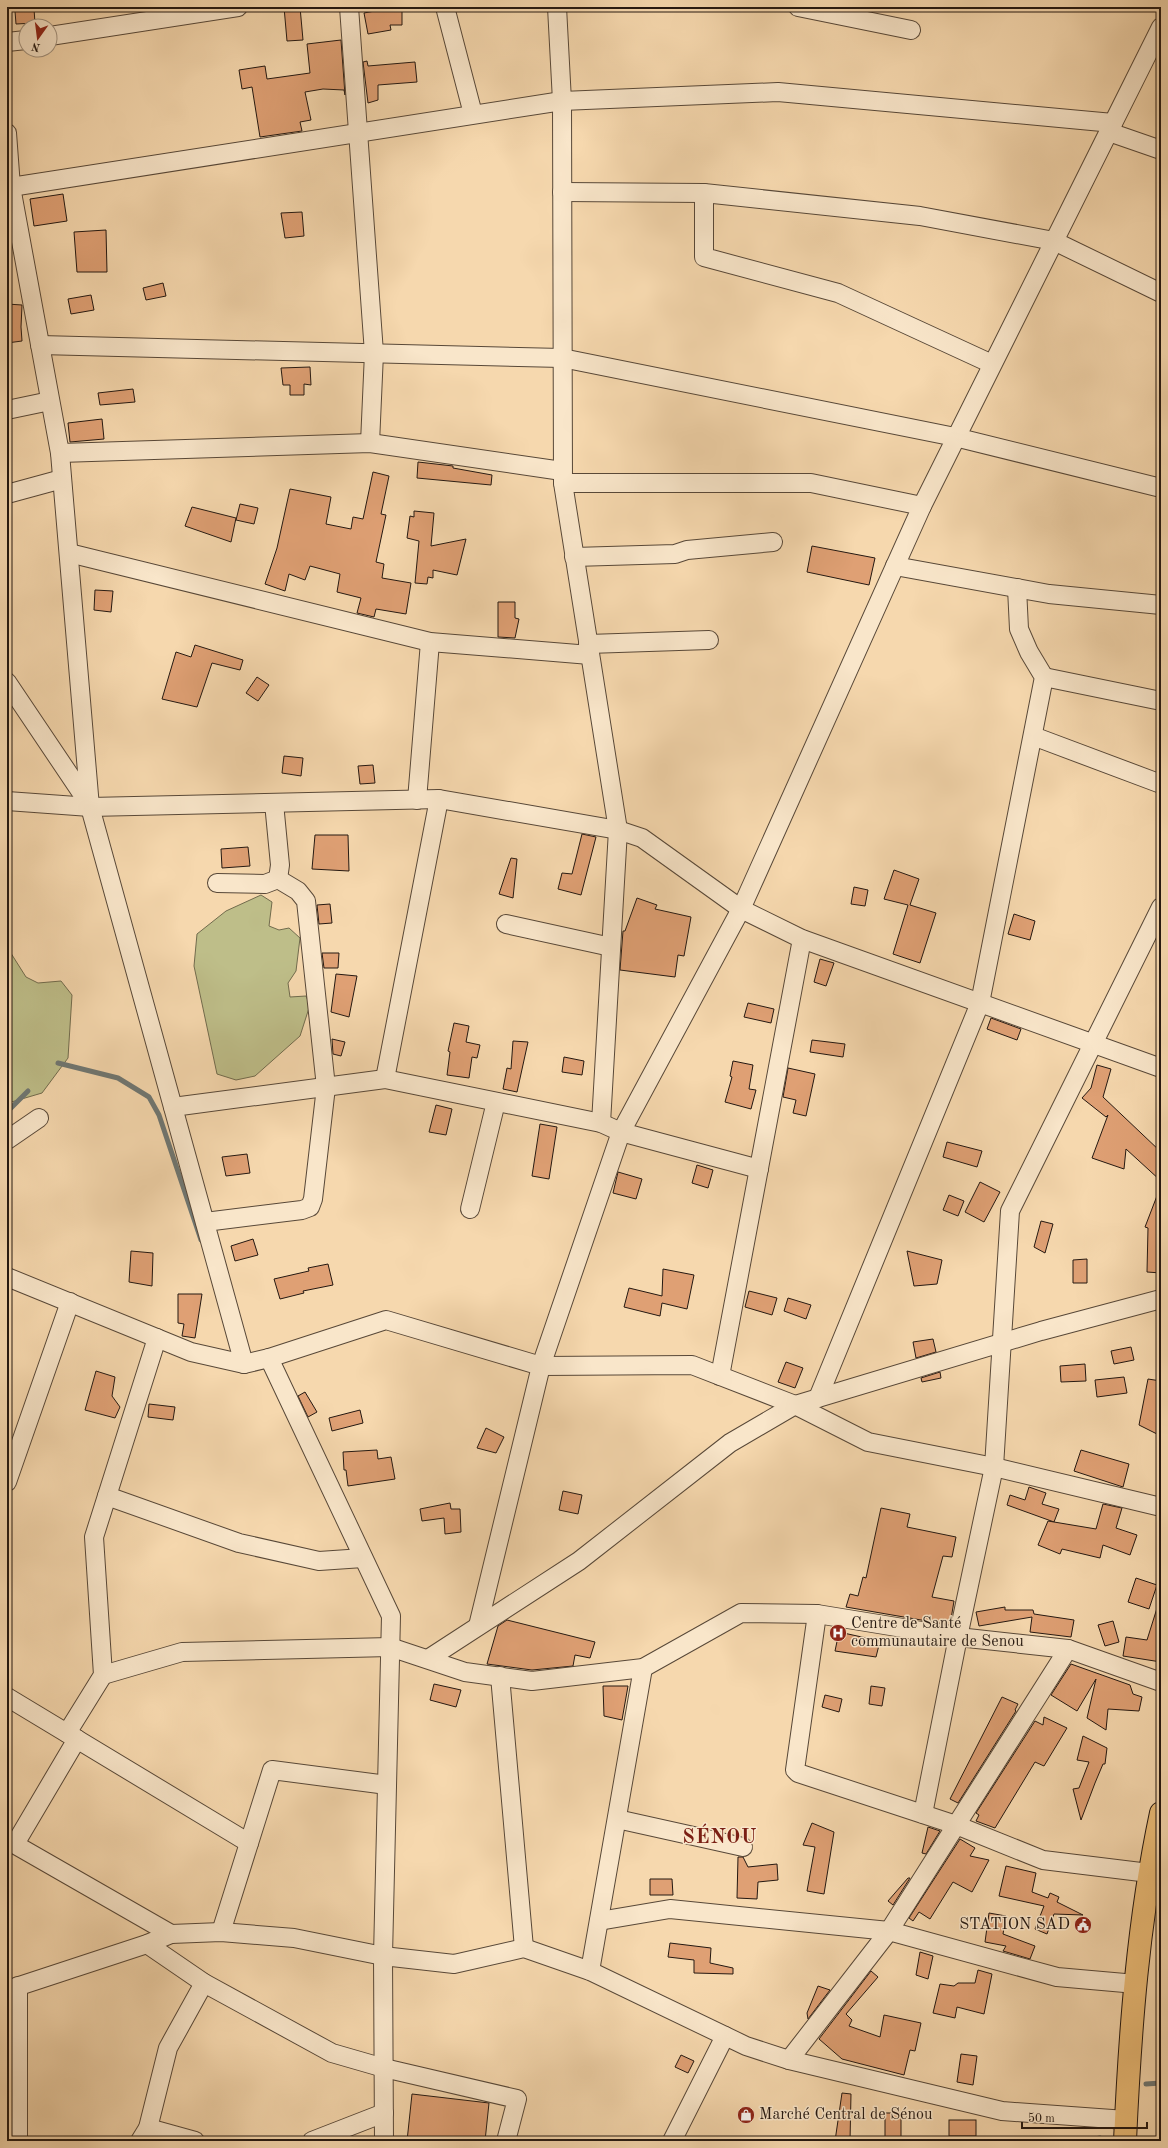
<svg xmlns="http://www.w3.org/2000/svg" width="1168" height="2148" font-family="'Old Standard TT',serif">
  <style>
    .green { fill: #bebe89; stroke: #716b4d }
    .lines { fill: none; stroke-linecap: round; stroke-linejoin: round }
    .stream { stroke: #6f7773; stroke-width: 5 }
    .building { fill: #dfa074; stroke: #241811 }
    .minor-casing { stroke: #584838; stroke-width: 20 }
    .trunk-casing { stroke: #241811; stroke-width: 24 }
    .minor { stroke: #f9e6ca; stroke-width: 18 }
    .trunk { stroke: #ebbc77; stroke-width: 22 }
    .labels { text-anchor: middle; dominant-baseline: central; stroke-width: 3; stroke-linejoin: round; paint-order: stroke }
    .poi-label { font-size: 16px; fill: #241811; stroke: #f9e6ca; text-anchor: start }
    .district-label { font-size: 20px; font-weight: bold; letter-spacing: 1px; fill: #7a1f14; stroke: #f9e6ca }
  </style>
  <rect width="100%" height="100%" fill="#f6d8ae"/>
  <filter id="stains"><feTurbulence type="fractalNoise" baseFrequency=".005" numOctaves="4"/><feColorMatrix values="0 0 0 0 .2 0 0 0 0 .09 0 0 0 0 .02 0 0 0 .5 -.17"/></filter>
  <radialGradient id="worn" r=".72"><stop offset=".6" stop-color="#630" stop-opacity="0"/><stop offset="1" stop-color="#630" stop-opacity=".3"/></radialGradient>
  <g class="green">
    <polygon points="261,895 272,902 269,926 279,930 289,928 300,938 296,971 288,983 290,997 306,996 310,1005 300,1036 255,1076 236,1080 217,1074 194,966 197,934 226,911"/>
    <polygon points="7,947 26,977 38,983 61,981 72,995 68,1058 42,1093 8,1103"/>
  </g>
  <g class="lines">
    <g class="stream">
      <polyline points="58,1063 118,1078 149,1097 159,1115 201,1240"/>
      <polyline points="7,1112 28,1091"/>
      <polyline points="1146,2084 1161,2083"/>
      <polyline points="1085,2141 1100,2138"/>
    </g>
  </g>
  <g class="building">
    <polygon points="284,7 300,7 303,40 287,41"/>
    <polygon points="396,7 402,7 402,25 390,25 391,30 368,34 364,13"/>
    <polygon points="34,9 35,23 16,24 15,11"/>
    <polygon points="341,40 345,95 344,90 323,89 305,92 311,120 300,122 302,131 260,137 252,87 242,89 239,70 265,66 267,79 310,73 307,44"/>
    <polygon points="367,61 368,66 415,62 417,82 378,85 378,100 368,103 363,62"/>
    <polygon points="63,194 67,221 34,226 30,199"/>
    <polygon points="302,212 304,236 285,238 281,213"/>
    <polygon points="106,230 107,272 77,272 74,232"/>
    <polygon points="163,283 166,296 146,300 143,288"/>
    <polygon points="91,295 94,310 71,314 68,299"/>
    <polygon points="7,304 22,305 21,327 22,341 7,343"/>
    <polygon points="310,367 311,385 304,384 304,395 290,395 290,385 283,385 281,368"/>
    <polygon points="133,389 135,402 100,405 98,393"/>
    <polygon points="102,419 104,439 70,442 68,423"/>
    <polygon points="418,462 453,466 453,468 492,475 491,485 417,478"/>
    <polygon points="373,472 389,476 381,514 386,515 376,562 384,564 382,578 411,583 406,614 376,609 374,617 357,613 361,598 337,592 340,574 310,566 305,580 289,574 285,591 265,584 277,548 290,489 331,497 326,524 351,529 353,517 363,519"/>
    <polygon points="240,504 258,508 254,524 236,520"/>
    <polygon points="192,507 236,518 231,542 185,526"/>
    <polygon points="414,511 434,513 431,546 466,539 457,575 433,570 433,578 428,577 427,584 415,583 419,541 407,538 410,516 414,517"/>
    <polygon points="812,546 875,558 869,585 807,572"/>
    <polygon points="95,590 113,591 111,612 94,610"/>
    <polygon points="498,602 515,602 515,618 519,619 515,638 498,637"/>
    <polygon points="195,645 243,660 240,670 212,663 197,707 162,699 176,652 191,657"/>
    <polygon points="257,677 269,685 258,701 246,693"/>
    <polygon points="284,756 303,758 301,776 282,773"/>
    <polygon points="373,765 375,783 360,784 358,766"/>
    <polygon points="582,834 596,837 581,895 558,889 562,873 572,874"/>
    <polygon points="315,835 348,835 349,871 312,869"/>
    <polygon points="248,847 250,866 222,868 221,849"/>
    <polygon points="511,858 517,859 513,898 499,894"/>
    <polygon points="894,870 919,879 910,905 936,913 920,963 893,954 908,905 884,899"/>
    <polygon points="854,887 868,890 865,906 851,904"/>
    <polygon points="637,898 657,905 655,909 691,917 684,956 678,955 675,977 620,970 623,931 625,931"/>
    <polygon points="330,904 332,923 319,924 317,905"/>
    <polygon points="1014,914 1035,921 1030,940 1008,934"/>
    <polygon points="322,953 339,953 338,968 324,968"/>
    <polygon points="820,959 834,963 826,986 814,982"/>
    <polygon points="336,974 357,976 349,1017 331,1012"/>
    <polygon points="748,1003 774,1009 771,1023 744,1017"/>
    <polygon points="991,1018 1021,1029 1017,1040 987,1029"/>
    <polygon points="454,1023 469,1026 466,1042 480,1045 477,1058 472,1057 469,1078 447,1075 450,1052 448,1051"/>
    <polygon points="332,1039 345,1042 341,1056 333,1054"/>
    <polygon points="812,1040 845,1044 843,1057 810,1052"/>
    <polygon points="513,1041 528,1042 517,1092 503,1089 507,1068 511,1069"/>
    <polygon points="564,1057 584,1061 582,1075 562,1072"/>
    <polygon points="733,1061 753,1065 749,1089 756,1090 751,1109 725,1102 732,1077 730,1076"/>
    <polygon points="1097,1065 1111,1069 1103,1097 1161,1152 1161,1181 1126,1149 1124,1169 1092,1158 1108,1115 1106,1117 1082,1098 1091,1088"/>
    <polygon points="788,1068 815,1074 806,1116 793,1113 796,1100 783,1097"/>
    <polygon points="436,1105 452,1109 446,1135 429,1132"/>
    <polygon points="540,1124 557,1127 549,1179 532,1176"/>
    <polygon points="947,1142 982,1151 977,1167 943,1157"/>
    <polygon points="247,1154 250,1173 226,1176 222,1157"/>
    <polygon points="697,1165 713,1170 708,1188 692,1183"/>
    <polygon points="618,1172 642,1179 636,1199 613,1193"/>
    <polygon points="980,1182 1000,1192 984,1222 965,1212"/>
    <polygon points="1160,1188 1161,1273 1147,1272 1148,1228 1145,1227"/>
    <polygon points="949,1195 964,1201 958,1216 943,1210"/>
    <polygon points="1041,1221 1053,1224 1045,1253 1034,1247"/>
    <polygon points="253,1239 258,1255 235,1261 231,1246"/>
    <polygon points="131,1251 153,1253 152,1286 129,1282"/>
    <polygon points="907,1251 942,1260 937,1284 914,1286"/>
    <polygon points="1087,1259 1087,1283 1073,1283 1073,1260"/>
    <polygon points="328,1264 333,1285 303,1291 304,1293 280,1299 274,1279 309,1271 308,1268"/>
    <polygon points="663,1269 694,1275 687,1309 662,1303 660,1316 624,1307 629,1288 662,1296"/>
    <polygon points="749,1291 777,1298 772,1315 745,1307"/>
    <polygon points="178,1294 202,1294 195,1338 182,1336 184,1324 178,1323"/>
    <polygon points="788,1298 811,1305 806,1319 784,1311"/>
    <polygon points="933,1339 936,1352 916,1358 913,1342"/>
    <polygon points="1131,1347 1134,1360 1114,1364 1111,1351"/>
    <polygon points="786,1362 803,1368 795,1388 778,1382"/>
    <polygon points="1085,1364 1086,1381 1061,1382 1060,1366"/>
    <polygon points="96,1371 115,1377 112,1396 120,1407 115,1418 85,1410"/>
    <polygon points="940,1372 941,1378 922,1382 921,1378"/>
    <polygon points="1124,1377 1127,1393 1097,1397 1095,1380"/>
    <polygon points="1148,1379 1161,1381 1161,1436 1139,1425"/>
    <polygon points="305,1392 317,1412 308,1417 298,1396"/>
    <polygon points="149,1404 175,1407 173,1420 148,1417"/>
    <polygon points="360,1410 363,1423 332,1431 329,1418"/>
    <polygon points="486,1428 504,1437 496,1453 477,1448"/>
    <polygon points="377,1450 378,1459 391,1457 395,1479 348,1486 346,1470 344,1470 343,1452"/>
    <polygon points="1081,1450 1129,1464 1123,1487 1074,1471"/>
    <polygon points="1029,1487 1046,1493 1042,1504 1059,1509 1054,1522 1007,1505 1010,1495 1025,1500"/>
    <polygon points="563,1491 582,1495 578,1514 559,1510"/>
    <polygon points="450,1503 451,1509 460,1509 461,1532 445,1534 444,1518 422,1521 420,1509"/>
    <polygon points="1103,1504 1122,1508 1116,1528 1137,1535 1130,1555 1103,1545 1100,1558 1062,1549 1060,1554 1038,1545 1048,1521 1096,1529"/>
    <polygon points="881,1508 910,1514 907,1527 956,1537 952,1557 943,1556 932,1597 954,1601 950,1625 846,1607 850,1594 858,1596 863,1577 866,1578"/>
    <polygon points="1136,1578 1157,1585 1149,1609 1128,1602"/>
    <polygon points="1158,1605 1161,1606 1161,1662 1123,1656 1126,1637 1147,1640"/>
    <polygon points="1005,1607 1005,1610 1033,1610 1034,1614 1074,1620 1071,1637 1030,1632 1032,1617 979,1626 976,1612"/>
    <polygon points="507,1620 595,1642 590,1658 575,1655 573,1666 532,1670 487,1664 498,1626"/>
    <polygon points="1113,1621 1119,1642 1105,1646 1098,1625"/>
    <polygon points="839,1632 880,1641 876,1657 835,1651"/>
    <polygon points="1071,1664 1130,1685 1133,1694 1142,1697 1139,1711 1108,1709 1106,1730 1087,1718 1096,1679 1077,1711 1051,1695"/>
    <polygon points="434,1684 461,1690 456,1707 430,1700"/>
    <polygon points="603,1686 628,1686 622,1720 604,1716"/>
    <polygon points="871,1686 885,1688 882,1706 869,1704"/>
    <polygon points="825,1695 842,1699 839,1712 822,1707"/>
    <polygon points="1002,1697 1018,1704 1015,1710 1016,1711 958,1803 950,1799"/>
    <polygon points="1044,1717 1067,1728 1044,1766 1035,1762 995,1828 976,1821 979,1815 976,1813 1035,1721 1043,1725"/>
    <polygon points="1083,1736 1107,1748 1105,1764 1103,1764 1095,1783 1081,1820 1073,1789 1079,1788 1089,1762 1077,1760"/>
    <polygon points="812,1823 834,1832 824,1894 807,1891 815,1847 803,1845"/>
    <polygon points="928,1827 940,1831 926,1854 922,1853"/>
    <polygon points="960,1839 975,1848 970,1856 989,1860 972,1892 953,1882 930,1919 919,1912 913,1921 909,1918"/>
    <polygon points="738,1857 743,1857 748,1867 777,1864 778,1880 758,1882 757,1899 737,1898"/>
    <polygon points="1006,1866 1036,1873 1032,1892 1048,1898 1050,1893 1059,1897 1057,1902 1083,1915 1054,1914 1047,1934 1035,1929 1044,1906 999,1896"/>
    <polygon points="908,1878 910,1878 893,1905 888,1901"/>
    <polygon points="650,1879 672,1879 673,1895 650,1895"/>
    <polygon points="989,1913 1006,1916 1003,1934 1035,1946 1030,1959 1003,1951 1006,1946 985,1942"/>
    <polygon points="670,1943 711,1948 710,1963 733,1968 733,1974 694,1973 694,1960 668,1957"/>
    <polygon points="920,1952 933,1956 928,1979 916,1975"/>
    <polygon points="978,1970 992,1974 984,2014 957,2007 955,2018 933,2013 940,1984 954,1986 958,1983 975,1983"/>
    <polygon points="871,1971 878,1977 846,2014 852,2020 849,2026 880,2037 884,2015 921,2023 915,2051 910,2050 904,2075 842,2059 819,2039"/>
    <polygon points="818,1986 830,1990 808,2019 807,2013"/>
    <polygon points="961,2054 977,2056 973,2085 957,2082"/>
    <polygon points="681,2055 694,2061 688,2073 675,2067"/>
    <polygon points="842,2093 851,2094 850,2141 835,2141"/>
    <polygon points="412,2094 489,2103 485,2141 407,2141"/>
    <rect x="885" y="2113" width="16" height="28"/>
    <rect x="949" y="2120" width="27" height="16"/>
  </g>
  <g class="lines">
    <defs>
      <g id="minor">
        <polyline points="349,7 374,353 370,443"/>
        <polyline points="445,7 473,114"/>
        <polyline points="557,7 562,101 563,483 618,830 601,1123"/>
        <polyline points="798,7 911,30"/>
        <polyline points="50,36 238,7"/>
        <polyline points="7,42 26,40"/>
        <polyline points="1109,132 1161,150"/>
        <polyline points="7,133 11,187 60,453 90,807 244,1364"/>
        <polyline points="11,187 562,101 778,92 1113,123"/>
        <polyline points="562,192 704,193 920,216 1054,241 1161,293"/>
        <polyline points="704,193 704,257 838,293 992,364"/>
        <polyline points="40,345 562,358 955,437 1161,488"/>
        <polyline points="7,410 50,401"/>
        <polyline points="60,453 370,443 562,471"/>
        <polyline points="563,483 811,483 922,506"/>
        <polyline points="7,494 62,479"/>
        <polyline points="69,553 430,642 590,655"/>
        <polyline points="574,557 675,554 687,550 773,542"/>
        <polyline points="895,566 1049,594 1161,605"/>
        <polyline points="588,644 709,640"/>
        <polyline points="1044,677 1161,701"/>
        <polyline points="7,682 89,804"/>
        <polyline points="1033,736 1161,784"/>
        <polyline points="417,800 430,642"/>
        <polyline points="7,801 90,807 439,799 618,830 642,838 741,909 802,939 1161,1068"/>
        <polyline points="217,883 265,884 278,879 280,865 274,803"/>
        <polyline points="506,924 611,947"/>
        <polyline points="385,1079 439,799"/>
        <polyline points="173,1107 385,1079 601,1123 621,1132 759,1169"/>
        <polyline points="7,1140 39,1118"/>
        <polyline points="470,1209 496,1102"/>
        <polyline points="205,1222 302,1210 310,1207 313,1199 326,1087 306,901 298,891 278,879"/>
        <polyline points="7,1277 191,1352 244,1364 269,1358 386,1320 541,1366 692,1365 795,1405 868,1442 994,1467 1161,1507"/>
        <polyline points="269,1358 391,1616 383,1956 384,2141"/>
        <polyline points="720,1376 802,939"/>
        <polyline points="818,1398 980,1003 1044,677 1029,652 1019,629 1017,588"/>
        <polyline points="7,1482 70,1302"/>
        <polyline points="107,1496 239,1543 319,1561 363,1558"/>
        <polyline points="817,1614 795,1770 798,1773 956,1825 1043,1860 1149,1873"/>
        <polyline points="478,1626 541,1366 621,1132 741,909 922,506 1161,27"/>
        <polyline points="428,1659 579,1561 730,1443 795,1405 1041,1331 1161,1299"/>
        <polyline points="103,1675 182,1652 390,1647 465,1672 532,1681 643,1668 741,1613 817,1614 958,1637 1068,1649 1161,1682"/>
        <polyline points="500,1676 524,1948"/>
        <polyline points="7,1697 249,1843"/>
        <polyline points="67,1733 103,1675 94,1537 157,1338"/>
        <polyline points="923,1814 958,1637 994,1467 1010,1211 1161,907"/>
        <polyline points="617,1819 743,1847"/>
        <polyline points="7,1840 171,1934"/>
        <polyline points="15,1844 77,1739"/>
        <polyline points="599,1921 670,1909 889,1931 1057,1977 1136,1984"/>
        <polyline points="221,1932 272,1770 387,1785"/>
        <polyline points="147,1944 204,1983 332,2053 384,2068 517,2099 506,2141"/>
        <polyline points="590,1971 643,1668"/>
        <polyline points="18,1986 18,2141"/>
        <polyline points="7,1990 147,1944 171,1934 221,1932 294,1938 383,1956 454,1964 524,1948 590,1971 746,2046 789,2060 1002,2111 1126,2120"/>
        <polyline points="789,2060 889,1931 1068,1649"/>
        <polyline points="148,2128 195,2141"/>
        <polyline points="140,2141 148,2128 168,2048 204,1983"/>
        <polyline points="312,2141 384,2113"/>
        <polyline points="672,2141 725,2036"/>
      </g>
      <path id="trunk" d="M1125,2141C1130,2031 1138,1921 1161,1813"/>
    </defs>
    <use href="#minor" class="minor-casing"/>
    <use href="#trunk" class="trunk-casing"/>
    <use href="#minor" class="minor"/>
    <use href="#trunk" class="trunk"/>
  </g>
  <defs>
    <symbol id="hospital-disc" viewBox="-11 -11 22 22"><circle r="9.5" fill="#8f2418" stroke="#f9e6ca"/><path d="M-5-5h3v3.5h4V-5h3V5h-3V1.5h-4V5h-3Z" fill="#fff"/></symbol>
    <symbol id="civic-disc" viewBox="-11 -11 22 22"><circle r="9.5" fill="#8f2418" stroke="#f9e6ca"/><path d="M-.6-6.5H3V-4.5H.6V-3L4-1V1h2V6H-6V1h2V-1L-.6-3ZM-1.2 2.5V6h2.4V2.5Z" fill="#fff"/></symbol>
    <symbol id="shop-disc" viewBox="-11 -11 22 22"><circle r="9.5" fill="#8f2418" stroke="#f9e6ca"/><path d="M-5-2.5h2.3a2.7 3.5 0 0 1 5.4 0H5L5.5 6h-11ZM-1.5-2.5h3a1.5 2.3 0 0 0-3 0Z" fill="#fff"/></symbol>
  </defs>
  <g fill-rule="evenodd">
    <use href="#hospital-disc" x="828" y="1623" width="20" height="20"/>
    <use href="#civic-disc" x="1073" y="1915" width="20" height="20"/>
    <use href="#shop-disc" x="736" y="2105" width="20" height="20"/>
  </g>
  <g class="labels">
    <g class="poi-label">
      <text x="851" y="1624">Centre de Santé<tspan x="851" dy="18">communautaire de Senou</tspan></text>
      <text x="1070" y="1925" text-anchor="end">STATION SAD</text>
      <text x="759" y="2115">Marché Central de Sénou</text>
    </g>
    <g class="district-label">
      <text x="720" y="1838">SÉNOU</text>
    </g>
  </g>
  <rect width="1168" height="2148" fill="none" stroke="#f6d8ae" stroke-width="24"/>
  <rect x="8" y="8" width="1152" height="2132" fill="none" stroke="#241811" stroke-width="2"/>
  <rect x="12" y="12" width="1144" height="2124" fill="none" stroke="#241811"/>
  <g transform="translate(38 38) rotate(194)"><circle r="19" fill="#f9e6ca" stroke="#a49480"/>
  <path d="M0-3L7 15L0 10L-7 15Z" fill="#8f2418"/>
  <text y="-6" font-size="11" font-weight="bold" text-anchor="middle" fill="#241811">N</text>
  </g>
  <path d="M1022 2122v6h125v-6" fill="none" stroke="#241811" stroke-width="2"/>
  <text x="1028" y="2122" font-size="12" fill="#241811" stroke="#f9e6ca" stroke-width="3" paint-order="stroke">50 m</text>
  <rect width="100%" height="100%" filter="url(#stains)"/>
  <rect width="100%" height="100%" fill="url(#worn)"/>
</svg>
